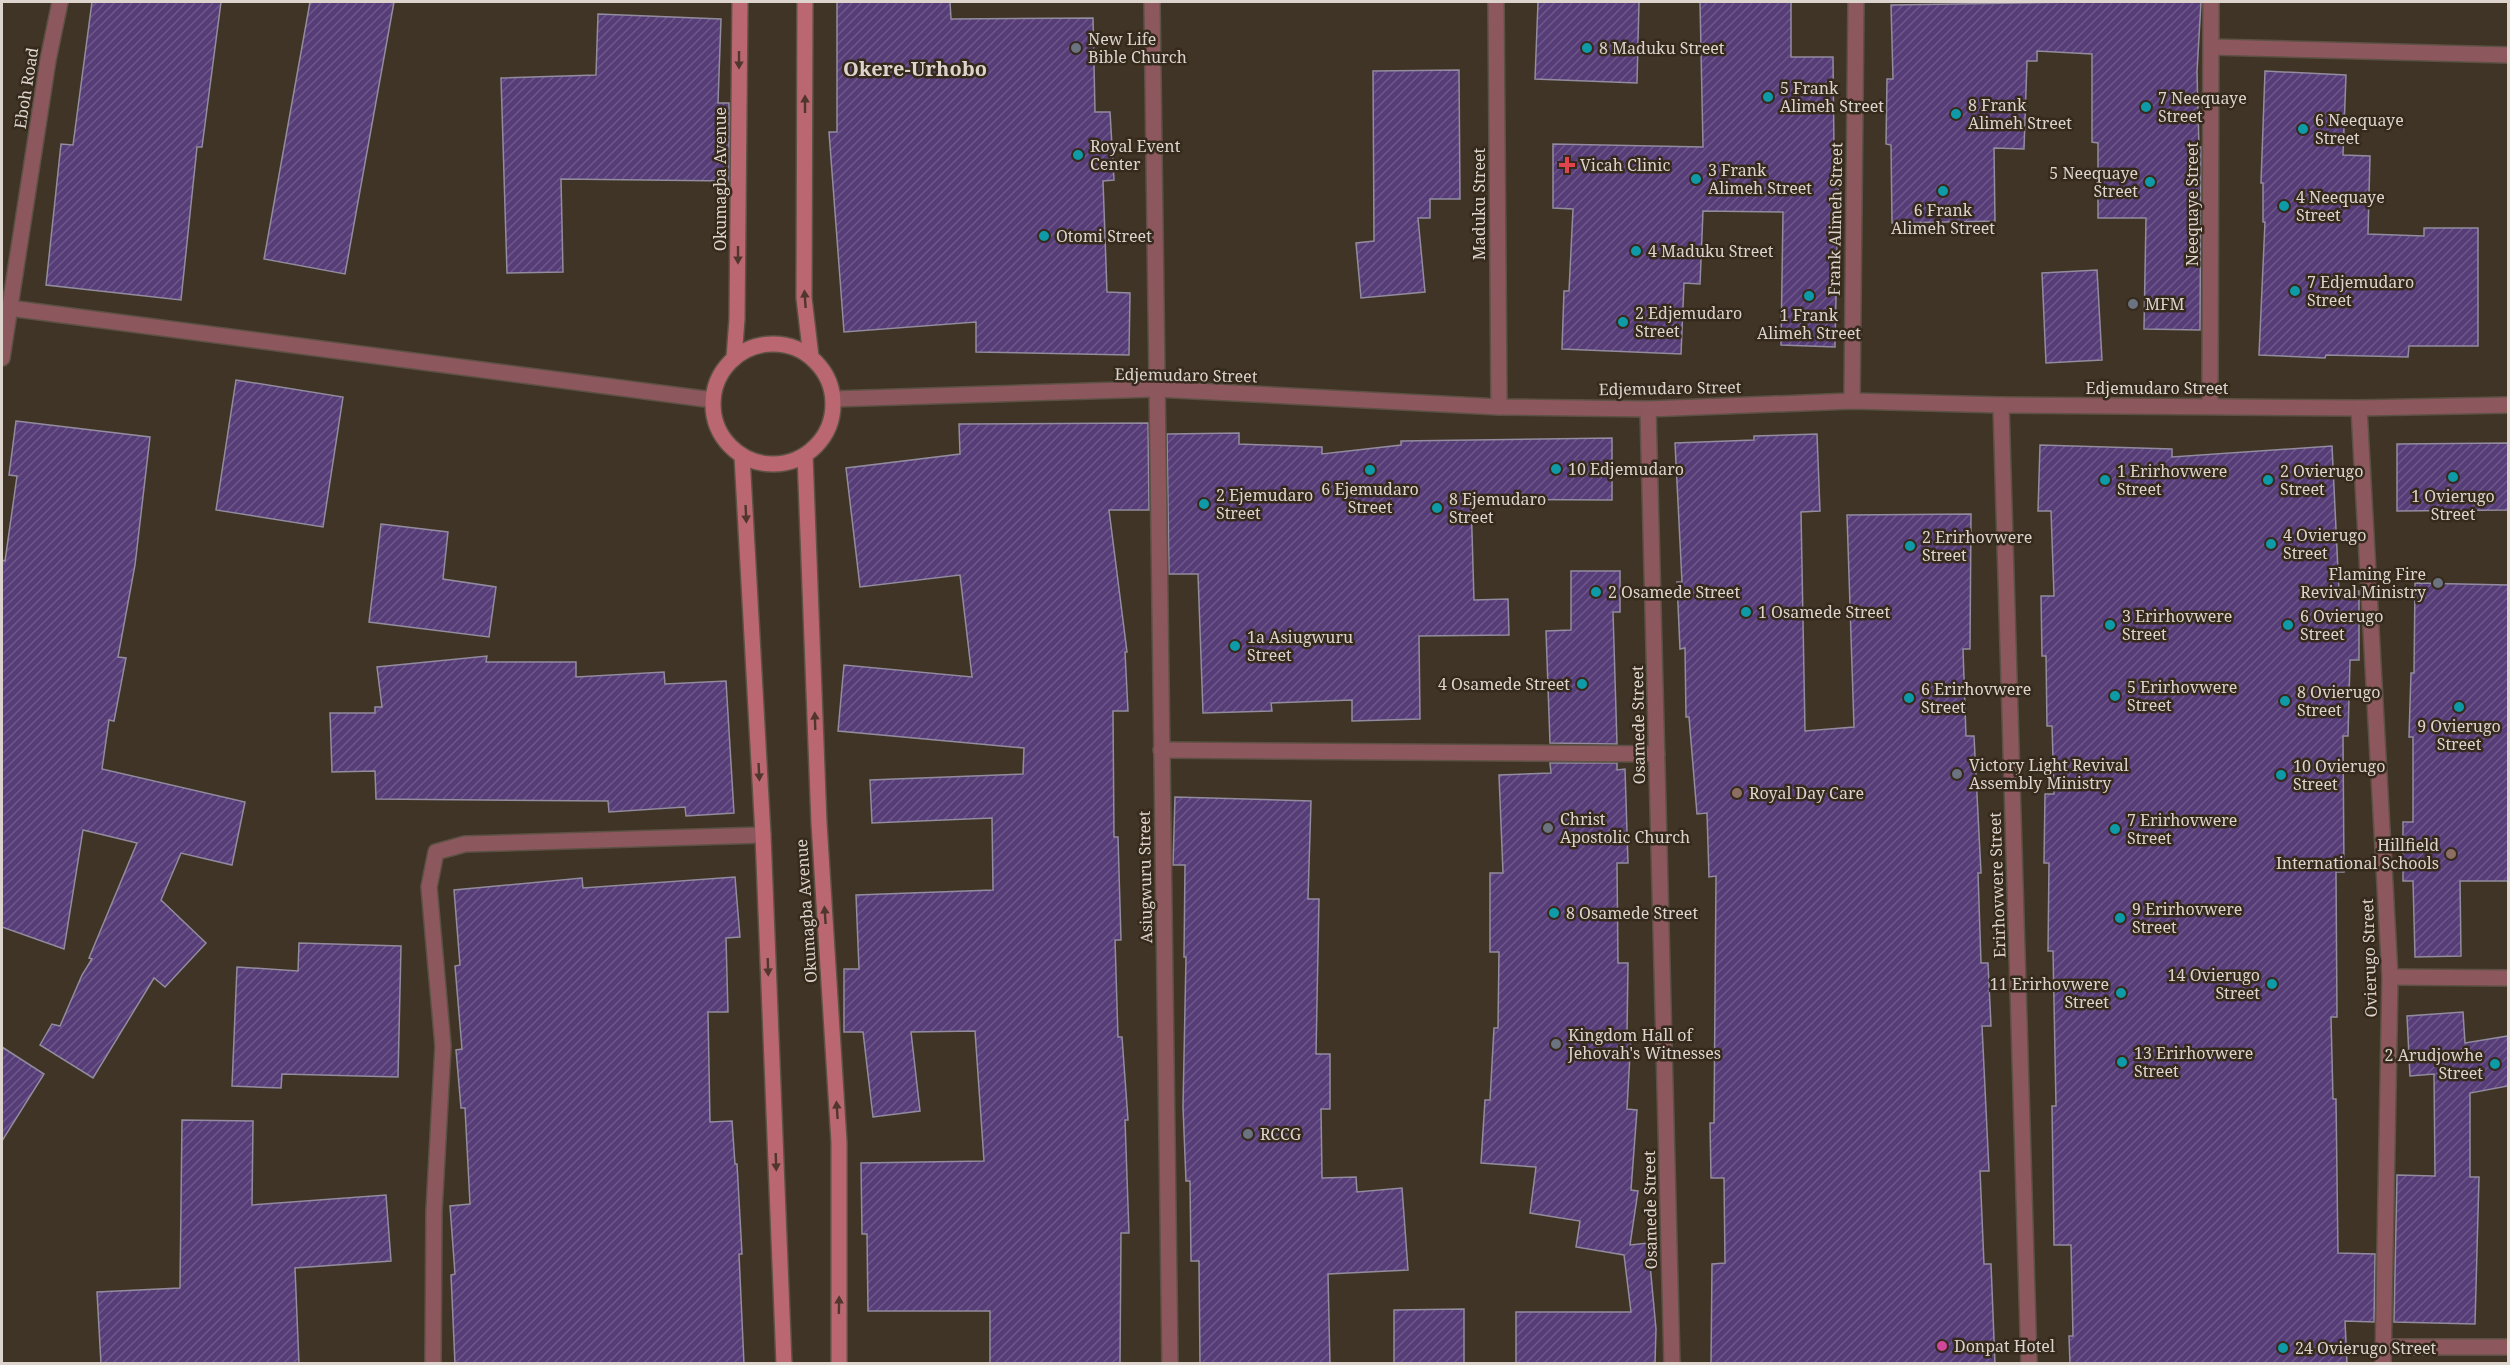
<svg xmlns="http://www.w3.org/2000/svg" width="2510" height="1365" font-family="'Noto Serif',serif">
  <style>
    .building { fill: url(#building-hatch); stroke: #928c9e; stroke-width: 1.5 }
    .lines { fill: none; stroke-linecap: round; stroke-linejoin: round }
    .minor-casing { stroke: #5c5144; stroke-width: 18 }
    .secondary-casing { stroke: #5c5144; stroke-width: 18 }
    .minor { stroke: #8c575d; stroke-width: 15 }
    .secondary { stroke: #ba6771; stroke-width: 15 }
    .oneway { fill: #50362e }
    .worship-dot { fill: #6b7280; stroke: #362a1d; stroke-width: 2 }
    .culture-dot { fill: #0f9aa8; stroke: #362a1d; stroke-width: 2 }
    .health-dot { fill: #e0444e; stroke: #362a1d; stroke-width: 2 }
    .education-dot { fill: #8d6e63; stroke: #362a1d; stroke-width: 2 }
    .hotel-dot { fill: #d1479c; stroke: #362a1d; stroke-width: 2 }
    .labels { text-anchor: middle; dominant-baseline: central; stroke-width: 5; stroke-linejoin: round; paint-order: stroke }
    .poi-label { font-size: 16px; fill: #ddd5cd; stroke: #362a1d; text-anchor: start }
    .street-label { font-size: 16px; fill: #ddd5cd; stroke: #362a1d }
    .quarter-label { font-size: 20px; font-weight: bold; fill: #ddd5cd; stroke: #362a1d }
  </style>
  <defs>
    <pattern id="building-hatch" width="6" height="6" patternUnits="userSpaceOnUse" patternTransform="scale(1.5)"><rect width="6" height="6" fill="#563d77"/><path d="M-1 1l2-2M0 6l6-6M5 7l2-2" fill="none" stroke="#6e5889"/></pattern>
  </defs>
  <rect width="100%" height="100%" fill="#403426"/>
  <g class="building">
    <polygon points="92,2 221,2 202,147 197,147 181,300 46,285 61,144 73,145"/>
    <polygon points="310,2 394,2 345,274 264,259"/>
    <polygon points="837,2 950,2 951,19 1093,18 1095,112 1110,112 1114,180 1103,181 1107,292 1130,293 1129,355 976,352 976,322 844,332 829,132 837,132"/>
    <polygon points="1538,2 1639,2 1637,83 1535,79"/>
    <polygon points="1700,2 1791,2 1791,57 1833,57 1834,149 1839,149 1835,347 1781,345 1783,212 1703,211 1700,284 1684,283 1681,354 1562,349 1564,291 1569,291 1573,209 1553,208 1553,144 1703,147"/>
    <polygon points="2074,2 2201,2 2197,72 2199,147 2201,147 2200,330 2144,329 2146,218 2098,218 2098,143 2092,142 2092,54 2037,51 2037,61 2027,61 2024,149 1994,148 1995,221 1892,223 1891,145 1886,144 1887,79 1893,79 1891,5"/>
    <polygon points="598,14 721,19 718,103 729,103 729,181 561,179 563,272 507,273 501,78 596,75"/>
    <polygon points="1459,70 1460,199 1430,199 1430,218 1418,218 1425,292 1361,298 1356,243 1374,241 1373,71"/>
    <polygon points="2265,71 2346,75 2343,155 2370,156 2368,234 2424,236 2424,228 2478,228 2478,346 2409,346 2408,357 2326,355 2325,358 2259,355 2265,222 2263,222 2263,183 2261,183"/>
    <polygon points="2097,270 2102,360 2046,363 2042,273"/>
    <polygon points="236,380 343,397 323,527 216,510"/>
    <polygon points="16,421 150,437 135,565 118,657 126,658 114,721 109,720 102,769 245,802 232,865 181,853 161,900 206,943 165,987 154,978 93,1078 40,1045 52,1024 60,1026 82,975 92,959 89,958 137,843 83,830 64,949 2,927 2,560 5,561 17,476 9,475"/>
    <polygon points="1148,423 1149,510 1109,510 1127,652 1125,652 1128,711 1113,711 1114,837 1118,837 1121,940 1115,940 1118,1037 1122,1037 1128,1120 1125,1120 1129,1233 1121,1233 1120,1364 990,1364 990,1311 868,1311 867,1234 862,1234 861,1163 984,1161 975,1031 911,1032 920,1111 873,1117 863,1032 844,1032 844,969 859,969 856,895 993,890 992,818 872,823 870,780 1023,774 1024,748 838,731 844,665 972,677 960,575 860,587 846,468 960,454 959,424"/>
    <polygon points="1239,433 1239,444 1322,447 1322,454 1401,445 1401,441 1612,438 1612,500 1471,499 1474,600 1508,599 1509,635 1419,636 1420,719 1352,721 1352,700 1271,703 1272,711 1203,713 1198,574 1169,574 1167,434"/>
    <polygon points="1817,434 1820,511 1801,512 1805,731 1854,727 1847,515 1971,514 1970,649 1963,649 1966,736 1974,736 1981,873 1978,873 1981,963 1988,963 1991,1026 1982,1026 1989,1171 1980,1171 1984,1264 1991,1264 1995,1364 1711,1364 1712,1264 1725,1263 1724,1178 1711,1178 1710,1123 1714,1123 1716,876 1709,877 1707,813 1697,814 1689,717 1686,717 1685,648 1680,649 1677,582 1682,582 1675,443 1754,440 1754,436"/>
    <polygon points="2508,443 2508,510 2397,511 2397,444"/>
    <polygon points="2040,445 2172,449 2172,457 2332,446 2339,591 2359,591 2359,660 2350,660 2348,736 2343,736 2344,872 2336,872 2337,1017 2331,1017 2333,1099 2336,1099 2338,1253 2375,1254 2374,1322 2345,1321 2347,1364 2070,1364 2069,1336 2073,1336 2071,1245 2054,1245 2052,1106 2056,1106 2053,951 2048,951 2049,863 2044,863 2045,794 2054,794 2052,726 2047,726 2046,656 2042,656 2041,596 2054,596 2051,511 2038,511"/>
    <polygon points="381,524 448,532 443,579 496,587 489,637 369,622"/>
    <polygon points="1571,571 1620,571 1620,612 1613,612 1617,744 1550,743 1546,631 1571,630"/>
    <polygon points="2415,583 2508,585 2508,881 2460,881 2461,956 2415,957 2413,881 2403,881 2403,822 2413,822 2413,737 2409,737 2411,673 2414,673"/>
    <polygon points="487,656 486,662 576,662 576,677 664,672 665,684 726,681 734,813 686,816 685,807 609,812 608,801 376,799 375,771 332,772 330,713 375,713 375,707 382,707 377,667"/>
    <polygon points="1550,763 1617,763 1617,770 1625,769 1628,863 1617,863 1618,963 1628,963 1627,1036 1631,1036 1627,1109 1637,1110 1631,1190 1638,1191 1630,1245 1648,1243 1656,1329 1655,1364 1516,1364 1516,1312 1631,1312 1624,1255 1576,1247 1580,1221 1530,1213 1536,1167 1481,1163 1485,1100 1490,1100 1494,1028 1498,1028 1499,952 1490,952 1490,873 1503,873 1499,775 1551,773"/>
    <polygon points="1175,797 1311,801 1308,899 1319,899 1316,1054 1330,1054 1330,1109 1321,1109 1322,1178 1356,1177 1357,1192 1402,1188 1408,1270 1328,1274 1330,1364 1200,1364 1199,1261 1191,1261 1190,1181 1186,1181 1183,1107 1186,957 1184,957 1185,865 1173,865"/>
    <polygon points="735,877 740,937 726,938 728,1012 708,1012 710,1122 732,1121 735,1164 737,1164 742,1254 739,1254 744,1364 455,1364 451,1275 455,1274 450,1206 470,1204 465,1108 461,1108 456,1050 462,1049 455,966 460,965 454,890 582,878 583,888"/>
    <polygon points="299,943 401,946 398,1077 282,1074 281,1088 232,1086 237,967 298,971"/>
    <polygon points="2463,1012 2465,1043 2508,1036 2508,1086 2470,1093 2470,1177 2479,1177 2475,1324 2394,1322 2397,1175 2435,1176 2434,1074 2410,1076 2407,1016"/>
    <polygon points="2,1047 44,1074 2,1141"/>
    <polygon points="182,1120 253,1121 252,1205 386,1195 391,1261 295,1268 299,1364 101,1364 97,1292 180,1288"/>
    <polygon points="1464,1309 1464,1364 1394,1364 1394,1310"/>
  </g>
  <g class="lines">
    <defs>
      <g id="minor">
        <polyline points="1152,2 1170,1364"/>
        <polyline points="1496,2 1499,407"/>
        <polyline points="2211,47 2508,55"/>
        <polyline points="9,308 713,400"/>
        <polyline points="2,358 48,60 60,2"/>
        <polyline points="833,399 1156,389 1499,407 1648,409 1852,401 2001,405 2359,408 2508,405"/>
        <polyline points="1852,401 1856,2"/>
        <polyline points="2001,405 2029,1364"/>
        <polyline points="2210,406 2211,2"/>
        <polyline points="2359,408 2390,977 2383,1364"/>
        <polyline points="1648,409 1672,1364"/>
        <polyline points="1161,750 1657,754"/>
        <polyline points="2390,977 2508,978"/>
        <polyline points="2383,1347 2508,1347"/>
        <polyline points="433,1364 434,1211 443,1046 429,887 436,852 465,844 763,835"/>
      </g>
      <g id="secondary">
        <polyline points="805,2 804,298 811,357"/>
        <circle cx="773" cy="404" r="60"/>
        <polyline points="734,358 737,319 740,2"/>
        <polyline points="805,455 819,823 839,1142 839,1364"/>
        <polyline points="742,456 763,835 784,1364"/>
      </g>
    </defs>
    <use href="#minor" class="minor-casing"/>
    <use href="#secondary" class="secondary-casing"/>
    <use href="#minor" class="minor"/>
    <use href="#secondary" class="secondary"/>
  </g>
  <defs><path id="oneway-solid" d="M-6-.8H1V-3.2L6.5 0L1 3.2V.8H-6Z" transform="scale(1.5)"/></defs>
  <g class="oneway">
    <use href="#oneway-solid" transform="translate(739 60) rotate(90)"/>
    <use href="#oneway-solid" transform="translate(805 104) rotate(-90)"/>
    <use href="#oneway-solid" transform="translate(738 255) rotate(90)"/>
    <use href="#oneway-solid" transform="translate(805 299) rotate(-94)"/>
    <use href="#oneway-solid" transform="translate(746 514) rotate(87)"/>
    <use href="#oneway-solid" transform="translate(815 721) rotate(-92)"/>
    <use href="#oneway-solid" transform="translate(759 772) rotate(87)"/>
    <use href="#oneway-solid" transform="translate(825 915) rotate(-94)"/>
    <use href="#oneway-solid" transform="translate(768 967) rotate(88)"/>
    <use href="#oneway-solid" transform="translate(837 1110) rotate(-94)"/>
    <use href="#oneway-solid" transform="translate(776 1162) rotate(88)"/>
    <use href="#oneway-solid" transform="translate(839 1305) rotate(-89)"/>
  </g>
  <g class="worship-dot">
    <circle cx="1076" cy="48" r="6"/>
    <circle cx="2133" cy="304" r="6"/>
    <circle cx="2438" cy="583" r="6"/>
    <circle cx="1957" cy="774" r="6"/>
    <circle cx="1548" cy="828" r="6"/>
    <circle cx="1556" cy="1044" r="6"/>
    <circle cx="1248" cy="1134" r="6"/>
  </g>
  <g class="culture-dot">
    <circle cx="1587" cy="48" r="6"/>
    <circle cx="1768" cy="97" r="6"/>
    <circle cx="2146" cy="107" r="6"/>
    <circle cx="1956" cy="114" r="6"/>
    <circle cx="2303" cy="129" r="6"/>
    <circle cx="1078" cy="155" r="6"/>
    <circle cx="1696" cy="179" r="6"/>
    <circle cx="2150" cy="182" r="6"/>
    <circle cx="1943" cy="191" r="6"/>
    <circle cx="2284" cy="206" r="6"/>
    <circle cx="1044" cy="236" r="6"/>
    <circle cx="1636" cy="251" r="6"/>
    <circle cx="2295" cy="291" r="6"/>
    <circle cx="1809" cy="296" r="6"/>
    <circle cx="1623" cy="322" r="6"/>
    <circle cx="1556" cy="469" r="6"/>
    <circle cx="1370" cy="470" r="6"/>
    <circle cx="2453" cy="477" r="6"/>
    <circle cx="2105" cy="480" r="6"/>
    <circle cx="2268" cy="480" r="6"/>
    <circle cx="1204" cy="504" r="6"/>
    <circle cx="1437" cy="508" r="6"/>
    <circle cx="2271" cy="544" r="6"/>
    <circle cx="1910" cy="546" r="6"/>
    <circle cx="1596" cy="592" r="6"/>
    <circle cx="1746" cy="612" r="6"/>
    <circle cx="2110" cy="625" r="6"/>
    <circle cx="2288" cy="625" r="6"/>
    <circle cx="1235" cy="646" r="6"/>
    <circle cx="1582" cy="684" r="6"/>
    <circle cx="2115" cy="696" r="6"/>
    <circle cx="1909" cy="698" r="6"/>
    <circle cx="2285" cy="701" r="6"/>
    <circle cx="2459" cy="707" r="6"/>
    <circle cx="2281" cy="775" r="6"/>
    <circle cx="2115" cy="829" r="6"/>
    <circle cx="1554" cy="913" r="6"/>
    <circle cx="2120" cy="918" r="6"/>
    <circle cx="2272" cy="984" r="6"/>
    <circle cx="2121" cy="993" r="6"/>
    <circle cx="2122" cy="1062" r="6"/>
    <circle cx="2495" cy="1064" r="6"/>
    <circle cx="2283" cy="1348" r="6"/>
  </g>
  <path class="health-dot" d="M1564 156h6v6h6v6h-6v6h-6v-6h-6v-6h6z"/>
  <g class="education-dot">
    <circle cx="1737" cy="793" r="6"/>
    <circle cx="2451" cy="854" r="6"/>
  </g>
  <circle class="hotel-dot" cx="1942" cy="1346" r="6"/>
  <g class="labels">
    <g class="poi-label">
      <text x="1088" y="39">New Life<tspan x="1088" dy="18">Bible Church</tspan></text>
      <text x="1599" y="48">8 Maduku Street</text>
      <text x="1780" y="88">5 Frank<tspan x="1780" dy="18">Alimeh Street</tspan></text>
      <text x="2158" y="98">7 Neequaye<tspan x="2158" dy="18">Street</tspan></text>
      <text x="1968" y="105">8 Frank<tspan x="1968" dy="18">Alimeh Street</tspan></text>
      <text x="2315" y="120">6 Neequaye<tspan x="2315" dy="18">Street</tspan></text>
      <text x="1090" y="146">Royal Event<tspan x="1090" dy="18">Center</tspan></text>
      <text x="1580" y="165">Vicah Clinic</text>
      <text x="1708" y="170">3 Frank<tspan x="1708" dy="18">Alimeh Street</tspan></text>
      <text x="2138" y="173" text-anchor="end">5 Neequaye<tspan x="2138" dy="18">Street</tspan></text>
      <text x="2296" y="197">4 Neequaye<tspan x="2296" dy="18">Street</tspan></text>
      <text x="1943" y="210" text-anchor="middle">6 Frank<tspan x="1943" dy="18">Alimeh Street</tspan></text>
      <text x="1056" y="236">Otomi Street</text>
      <text x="1648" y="251">4 Maduku Street</text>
      <text x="2307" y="282">7 Edjemudaro<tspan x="2307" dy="18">Street</tspan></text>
      <text x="2145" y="304">MFM</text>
      <text x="1635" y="313">2 Edjemudaro<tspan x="1635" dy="18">Street</tspan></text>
      <text x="1809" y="315" text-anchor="middle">1 Frank<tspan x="1809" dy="18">Alimeh Street</tspan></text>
      <text x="1568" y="469">10 Edjemudaro</text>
      <text x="2117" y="471">1 Erirhovwere<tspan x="2117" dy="18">Street</tspan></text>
      <text x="2280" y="471">2 Ovierugo<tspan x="2280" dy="18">Street</tspan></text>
      <text x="1370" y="489" text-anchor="middle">6 Ejemudaro<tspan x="1370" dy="18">Street</tspan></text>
      <text x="1216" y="495">2 Ejemudaro<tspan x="1216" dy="18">Street</tspan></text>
      <text x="2453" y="496" text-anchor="middle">1 Ovierugo<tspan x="2453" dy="18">Street</tspan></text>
      <text x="1449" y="499">8 Ejemudaro<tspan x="1449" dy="18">Street</tspan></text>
      <text x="2283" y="535">4 Ovierugo<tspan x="2283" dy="18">Street</tspan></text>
      <text x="1922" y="537">2 Erirhovwere<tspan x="1922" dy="18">Street</tspan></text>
      <text x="2426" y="574" text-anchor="end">Flaming Fire<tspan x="2426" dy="18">Revival Ministry</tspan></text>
      <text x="1608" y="592">2 Osamede Street</text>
      <text x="1758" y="612">1 Osamede Street</text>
      <text x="2122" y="616">3 Erirhovwere<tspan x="2122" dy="18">Street</tspan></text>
      <text x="2300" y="616">6 Ovierugo<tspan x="2300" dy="18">Street</tspan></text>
      <text x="1247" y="637">1a Asiugwuru<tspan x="1247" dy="18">Street</tspan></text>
      <text x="1570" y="684" text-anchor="end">4 Osamede Street</text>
      <text x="2127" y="687">5 Erirhovwere<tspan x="2127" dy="18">Street</tspan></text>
      <text x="1921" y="689">6 Erirhovwere<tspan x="1921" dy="18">Street</tspan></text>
      <text x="2297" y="692">8 Ovierugo<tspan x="2297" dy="18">Street</tspan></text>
      <text x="2459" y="726" text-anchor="middle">9 Ovierugo<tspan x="2459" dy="18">Street</tspan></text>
      <text x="1969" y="765">Victory Light Revival<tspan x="1969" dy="18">Assembly Ministry</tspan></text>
      <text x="2293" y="766">10 Ovierugo<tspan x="2293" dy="18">Street</tspan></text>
      <text x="1749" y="793">Royal Day Care</text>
      <text x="1560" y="819">Christ<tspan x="1560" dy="18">Apostolic Church</tspan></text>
      <text x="2127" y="820">7 Erirhovwere<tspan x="2127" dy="18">Street</tspan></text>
      <text x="2439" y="845" text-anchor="end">Hillfield<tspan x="2439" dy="18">International Schools</tspan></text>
      <text x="2132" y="909">9 Erirhovwere<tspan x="2132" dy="18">Street</tspan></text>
      <text x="1566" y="913">8 Osamede Street</text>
      <text x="2260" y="975" text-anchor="end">14 Ovierugo<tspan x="2260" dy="18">Street</tspan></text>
      <text x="2109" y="984" text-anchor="end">11 Erirhovwere<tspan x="2109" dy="18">Street</tspan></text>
      <text x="1568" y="1035">Kingdom Hall of<tspan x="1568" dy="18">Jehovah's Witnesses</tspan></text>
      <text x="2134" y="1053">13 Erirhovwere<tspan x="2134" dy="18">Street</tspan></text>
      <text x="2483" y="1055" text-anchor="end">2 Arudjowhe<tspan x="2483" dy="18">Street</tspan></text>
      <text x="1260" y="1134">RCCG</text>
      <text x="1954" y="1346">Donpat Hotel</text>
      <text x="2295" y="1348">24 Ovierugo Street</text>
    </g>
    <g class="street-label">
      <text transform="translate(26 88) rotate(-81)">Eboh Road</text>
      <text transform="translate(720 179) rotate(-90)">Okumagba Avenue</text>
      <text transform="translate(1479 204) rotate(-90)">Maduku Street</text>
      <text transform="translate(2192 204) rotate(-90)">Neequaye Street</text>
      <text transform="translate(1835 219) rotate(-89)">Frank Alimeh Street</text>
      <text transform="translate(1186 375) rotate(1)">Edjemudaro Street</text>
      <text transform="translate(1670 388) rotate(-1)">Edjemudaro Street</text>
      <text x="2157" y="388">Edjemudaro Street</text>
      <text transform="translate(1638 725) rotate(-91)">Osamede Street</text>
      <text transform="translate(1145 877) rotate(-91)">Asiugwuru Street</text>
      <text transform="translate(1997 885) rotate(-92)">Erirhovwere Street</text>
      <text transform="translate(806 911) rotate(-94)">Okumagba Avenue</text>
      <text transform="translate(2369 958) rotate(-92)">Ovierugo Street</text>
      <text transform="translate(1650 1210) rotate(-91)">Osamede Street</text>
    </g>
    <g class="quarter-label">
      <text x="915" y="68">Okere-Urhobo</text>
    </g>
  </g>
  <rect width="2510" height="1365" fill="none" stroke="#ddd5cd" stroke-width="6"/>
</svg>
